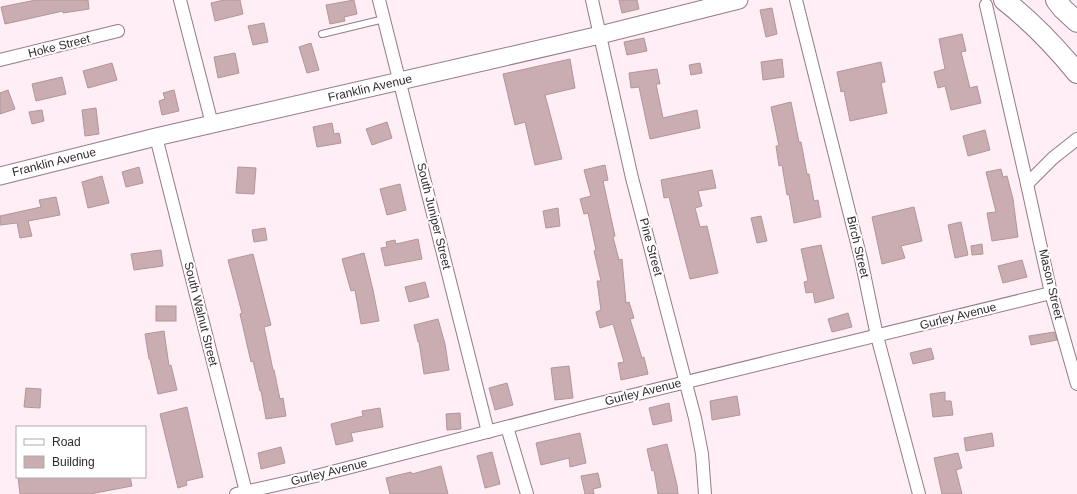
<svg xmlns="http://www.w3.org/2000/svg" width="1077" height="494" font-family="Arial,sans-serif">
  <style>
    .building { fill: #caadb1; stroke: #b19699 }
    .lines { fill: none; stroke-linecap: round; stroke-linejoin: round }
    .lane-casing { stroke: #937b86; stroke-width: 8 }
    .street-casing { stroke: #937b86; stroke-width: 14 }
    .secondary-casing { stroke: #937b86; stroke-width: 19 }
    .primary-casing { stroke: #937b86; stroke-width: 22 }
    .lane { stroke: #fff; stroke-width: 6 }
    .street { stroke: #fff; stroke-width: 12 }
    .secondary { stroke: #fff; stroke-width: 17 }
    .primary { stroke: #fff; stroke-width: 20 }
    .labels { text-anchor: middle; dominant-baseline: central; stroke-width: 4; stroke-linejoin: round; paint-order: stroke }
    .street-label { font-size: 12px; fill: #33292e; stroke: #fff }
  </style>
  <rect width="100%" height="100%" fill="#ffeef6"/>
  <g class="building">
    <polygon points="36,0 88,0 89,9 63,13 63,11 5,24 1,7"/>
    <polygon points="224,0 240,0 243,14 215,21 211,3"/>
    <polygon points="354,0 357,14 344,17 345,21 330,24 326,5"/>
    <polygon points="619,0 637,0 639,9 622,13"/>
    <polygon points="772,8 777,34 766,37 760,10"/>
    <polygon points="264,23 268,42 253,45 248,26"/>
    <polygon points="962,34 966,51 961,52 970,88 977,86 981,103 951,110 945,86 938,88 934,72 945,69 939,39"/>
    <polygon points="644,38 647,51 627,55 624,42"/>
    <polygon points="311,43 319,70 307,73 299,47"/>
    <polygon points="235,53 239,73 218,78 214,57"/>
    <polygon points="570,59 575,88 545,95 562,159 535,165 525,122 515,125 503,74"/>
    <polygon points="782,59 784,77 763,80 761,62"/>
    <polygon points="881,62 885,82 881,83 887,113 850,121 844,91 841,92 837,72"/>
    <polygon points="112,63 117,80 88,88 83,71"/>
    <polygon points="700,63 702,73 691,75 689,65"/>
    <polygon points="657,69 660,84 656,84 663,118 697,110 700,128 650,139 639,87 631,88 629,73"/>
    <polygon points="62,77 66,94 36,101 32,84"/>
    <polygon points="8,90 15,109 0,114 0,93"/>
    <polygon points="174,90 179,111 162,115 159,101 165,99 163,93"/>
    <polygon points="791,102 799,142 801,142 807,174 809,174 814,201 818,200 821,217 794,223 789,194 787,195 782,165 779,166 776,146 779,146 771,107"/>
    <polygon points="96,108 99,134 85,136 82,110"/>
    <polygon points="42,110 44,121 32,124 29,112"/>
    <polygon points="387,122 392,138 372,145 366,129"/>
    <polygon points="332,123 334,134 339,133 341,143 317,147 313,127"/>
    <polygon points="985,130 990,150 968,156 963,136"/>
    <polygon points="605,165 608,180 603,181 615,236 613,237 619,260 622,259 626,303 629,302 634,318 630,319 642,358 644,357 648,374 621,380 618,363 624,362 613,324 600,328 596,312 601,310 597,281 601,281 594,251 596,250 588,213 584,214 580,199 591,196 584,170"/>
    <polygon points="139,167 143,183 126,187 122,172"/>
    <polygon points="238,167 256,168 254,194 236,193"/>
    <polygon points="1001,169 1003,177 1007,176 1013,199 1018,237 992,241 987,213 996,212 986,172"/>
    <polygon points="712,170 716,188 698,191 702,206 695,208 700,227 707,226 718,273 690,279 669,197 664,198 661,180"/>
    <polygon points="102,176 109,203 88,208 82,182"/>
    <polygon points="400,184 406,210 387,215 380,189"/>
    <polygon points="56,197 60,215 28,221 32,236 20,238 17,223 0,225 0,216 41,207 39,200"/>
    <polygon points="914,207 922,241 901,246 905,258 882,264 872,217"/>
    <polygon points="558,208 560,226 546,228 543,211"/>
    <polygon points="761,216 767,241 757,243 751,218"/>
    <polygon points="961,222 968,255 955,258 948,225"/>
    <polygon points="265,228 267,240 254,242 252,230"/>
    <polygon points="418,239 422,259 385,266 381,248 387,247 386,242 395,240 396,244"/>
    <polygon points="982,244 983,254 972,255 971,246"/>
    <polygon points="821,245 834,298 815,303 813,292 806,293 804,282 808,281 801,249"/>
    <polygon points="161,250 163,266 134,270 131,254"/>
    <polygon points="364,253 373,290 379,321 361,324 355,290 351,291 342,259"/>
    <polygon points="253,254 271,325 264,327 273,370 274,370 280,399 283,398 286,416 266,419 261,391 260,391 253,361 251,362 240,314 242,313 228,260"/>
    <polygon points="1022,260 1027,277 1003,283 998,266"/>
    <polygon points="425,282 429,297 409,302 405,287"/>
    <rect x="156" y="306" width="20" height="15"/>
    <polygon points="848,313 852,327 832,332 828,319"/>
    <polygon points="438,319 445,344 449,370 424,374 419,342 418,342 414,325"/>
    <polygon points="164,331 169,366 171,365 177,390 158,394 150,359 149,359 145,334"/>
    <polygon points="1054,332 1057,340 1031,345 1029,336"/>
    <polygon points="931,348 934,359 913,364 910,353"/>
    <polygon points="569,366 573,398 555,400 551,368"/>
    <polygon points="507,383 513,405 495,410 489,388"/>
    <polygon points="26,388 41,389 40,408 24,407"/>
    <polygon points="945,392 945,401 951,401 953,415 933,417 930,394"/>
    <polygon points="737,396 740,415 712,420 710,401"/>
    <polygon points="669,403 672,421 653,425 649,408"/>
    <polygon points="187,407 203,477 186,481 187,485 178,488 160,414"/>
    <polygon points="380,408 383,427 351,433 353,441 336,445 331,424 363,416 362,411"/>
    <polygon points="460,413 461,429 447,430 446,414"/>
    <polygon points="580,433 586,463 570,467 569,458 541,465 536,443"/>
    <polygon points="992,433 994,446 966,451 964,438"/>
    <polygon points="667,444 677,485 678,494 658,494 654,470 652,471 647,449"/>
    <polygon points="281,447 285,463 261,469 258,453"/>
    <polygon points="492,452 500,484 485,488 477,456"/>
    <polygon points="958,453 962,468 956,470 962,494 942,494 934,458"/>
    <polygon points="441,466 448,494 390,494 386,478 411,472 412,474"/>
    <polygon points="598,473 601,487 593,489 594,494 585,494 581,476"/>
    <polygon points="18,477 130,477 132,486 90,494 20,494"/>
  </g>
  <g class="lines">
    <defs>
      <polyline id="lane" points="322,34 384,19"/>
      <g id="street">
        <polyline points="180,0 212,124"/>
        <polyline points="379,0 488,432"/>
        <polyline points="592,0 632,178 695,418 702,454 705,494"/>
        <polyline points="796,0 861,259 877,336 919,494"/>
        <polyline points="986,5 1027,184"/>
        <polyline points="0,60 118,31"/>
        <polyline points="156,137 246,492"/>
        <polyline points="1077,139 1053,158 1027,184 1051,293 1077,384"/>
        <polyline points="507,427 527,494"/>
        <polyline points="236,494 320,475 584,407 1051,293"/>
      </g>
      <polyline id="secondary" points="0,176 156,137 600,35 739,0"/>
      <g id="primary">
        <path d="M1004,0C1032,22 1055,46 1077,73"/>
        <polyline points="1056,0 1063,9 1077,22"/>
      </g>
    </defs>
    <use href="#lane" class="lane-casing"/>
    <use href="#street" class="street-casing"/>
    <use href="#secondary" class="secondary-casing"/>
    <use href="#primary" class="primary-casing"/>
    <use href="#lane" class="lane"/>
    <use href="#street" class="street"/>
    <use href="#secondary" class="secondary"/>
    <use href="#primary" class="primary"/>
  </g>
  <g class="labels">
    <g class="street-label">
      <text transform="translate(59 46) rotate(-14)">Hoke Street</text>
      <text transform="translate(370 88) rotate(-13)">Franklin Avenue</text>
      <text transform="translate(54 162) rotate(-14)">Franklin Avenue</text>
      <text transform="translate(434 216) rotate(76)">South Juniper Street</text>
      <text transform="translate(651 247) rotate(75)">Pine Street</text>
      <text transform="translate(858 247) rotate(77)">Birch Street</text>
      <text transform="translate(1051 284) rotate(77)">Mason Street</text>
      <text transform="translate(201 314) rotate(76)">South Walnut Street</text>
      <text transform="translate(958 316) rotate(-14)">Gurley Avenue</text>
      <text transform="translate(643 392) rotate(-14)">Gurley Avenue</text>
      <text transform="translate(329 472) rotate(-14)">Gurley Avenue</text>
    </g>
  </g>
  <rect x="16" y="426" width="130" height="52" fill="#ffffff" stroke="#ada9ab"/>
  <rect x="24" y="439" width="20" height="6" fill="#ffffff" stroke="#ada9ab"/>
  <text x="52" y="446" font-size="12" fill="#33292e">Road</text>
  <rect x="24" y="456" width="20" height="12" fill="#caadb1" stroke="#ada9ab"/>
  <text x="52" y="466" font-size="12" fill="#33292e">Building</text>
</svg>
